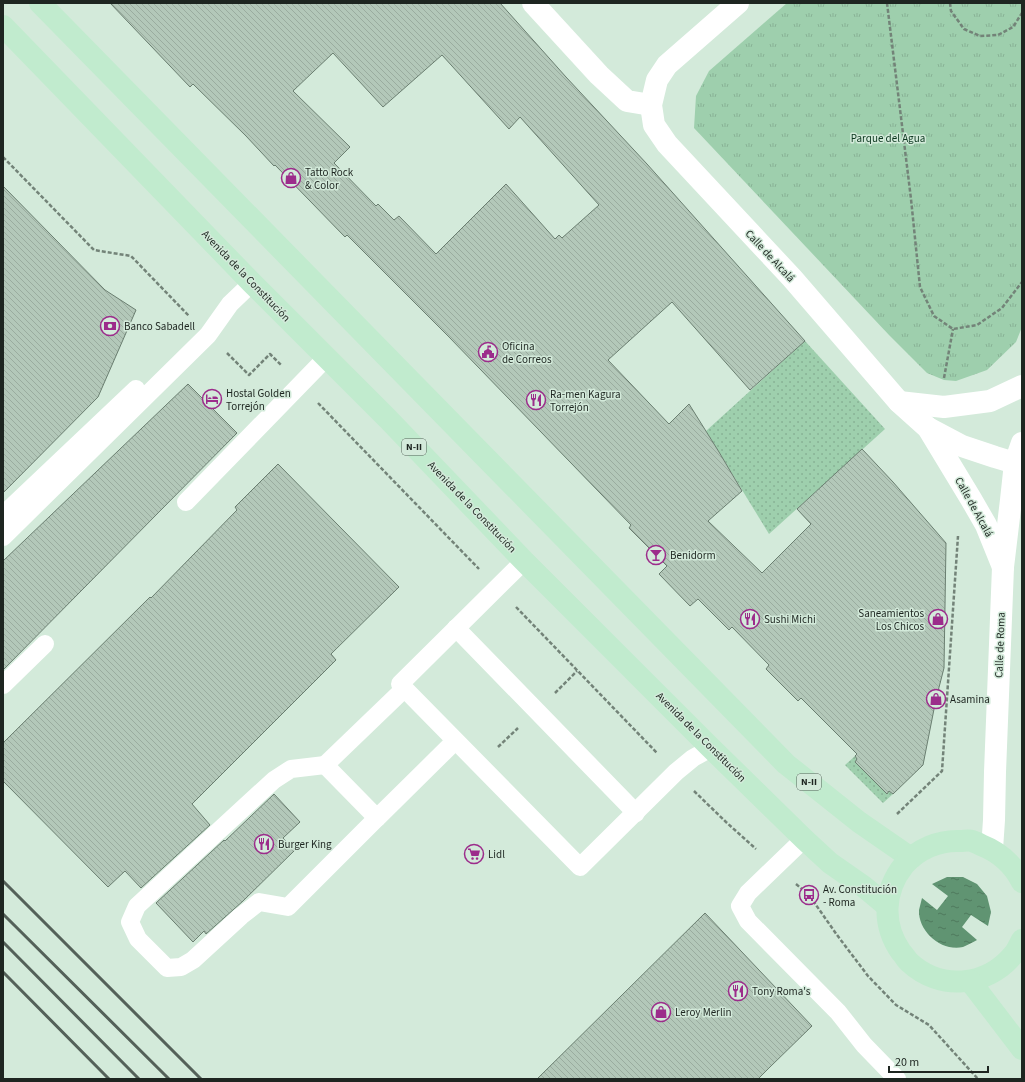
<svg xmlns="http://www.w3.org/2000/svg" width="1025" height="1082" font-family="'Source Sans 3',sans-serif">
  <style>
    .grass { fill: url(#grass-dots) }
    .park { fill: url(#park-tufts) }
    .water { fill: url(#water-ripples) }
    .building { fill: url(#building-back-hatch); stroke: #6a7e70; fill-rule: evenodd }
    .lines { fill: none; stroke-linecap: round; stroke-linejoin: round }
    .path { stroke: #738378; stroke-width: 2.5; stroke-dasharray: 4 2; stroke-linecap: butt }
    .lane { stroke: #fff; stroke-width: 18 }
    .street { stroke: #fff; stroke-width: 22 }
    .primary { stroke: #c1ebce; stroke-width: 22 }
    .rail { stroke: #546159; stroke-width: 3 }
    .labels { text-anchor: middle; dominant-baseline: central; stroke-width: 3; stroke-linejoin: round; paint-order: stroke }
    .shield { fill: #d3eada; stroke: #546158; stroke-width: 1 }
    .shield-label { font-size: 10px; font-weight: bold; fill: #1e2621 }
    .park-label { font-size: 11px; fill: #0c371f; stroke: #d3eada }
    .poi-label { font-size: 11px; fill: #1e2621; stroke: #d3eada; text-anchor: start }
    .street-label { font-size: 11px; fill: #1e2621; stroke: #d3eada }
  </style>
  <defs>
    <pattern id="grass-dots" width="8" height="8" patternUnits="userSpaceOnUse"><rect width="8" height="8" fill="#9ecfad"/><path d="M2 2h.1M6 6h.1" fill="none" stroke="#88b295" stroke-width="1.8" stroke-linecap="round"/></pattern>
    <pattern id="park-tufts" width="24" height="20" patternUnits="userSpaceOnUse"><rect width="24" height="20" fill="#9ecfad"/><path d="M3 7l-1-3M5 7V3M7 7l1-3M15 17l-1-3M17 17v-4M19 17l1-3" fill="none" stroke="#88b295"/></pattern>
    <pattern id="water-ripples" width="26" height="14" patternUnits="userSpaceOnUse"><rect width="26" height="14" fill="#609472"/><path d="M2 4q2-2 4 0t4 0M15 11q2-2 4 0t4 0" fill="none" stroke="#4f795d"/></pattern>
    <pattern id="building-back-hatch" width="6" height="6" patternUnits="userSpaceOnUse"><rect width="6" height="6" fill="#b3c8b9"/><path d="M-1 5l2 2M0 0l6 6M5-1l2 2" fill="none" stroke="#9aac9f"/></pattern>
  </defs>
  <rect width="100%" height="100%" fill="#d3eada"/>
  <g class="grass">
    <polygon points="805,341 885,429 769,534 706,431"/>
    <polygon points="855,756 857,759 855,762 887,793 889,791 893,794 883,803 845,765"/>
  </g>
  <polygon class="park" points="787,3 1022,3 1022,327 1016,342 987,370 956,381 944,380 927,373 889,335 694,128 696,96 709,71"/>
  <path class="water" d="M947,877H963L977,884L987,896L991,912L988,926L971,915L962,927L977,940C973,942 968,945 963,947C942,952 918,932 919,910C920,906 921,902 922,898L937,910L948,896L932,884Z"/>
  <g class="building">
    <path d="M110,3H500L566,77L647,164L805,341L750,390L672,302L608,360L669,424L689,404L719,452L742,491L708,521L762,573L811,524L797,509L862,449L893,482L946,543L944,668L936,699L923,765L893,794L889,791L887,794L855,762L857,759L855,756L857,754L801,698L798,701L766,669L769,665L732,627L729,630L698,599L690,606L659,574L667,566L629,528L631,525L449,337L347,235L345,237L275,165L274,166L246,136L193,84L190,87ZM333,53L383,107L442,55L509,129L520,117L599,205L562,238L559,235L555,239L506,184L436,254L399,216L394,220L378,204L376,206L334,163L350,147L293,91Z"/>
    <polygon points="3,186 105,290 136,310 98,397 3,493"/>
    <polygon points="188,384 237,433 3,670 3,561"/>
    <polygon points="278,464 399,587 331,654 336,660 192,804 210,825 141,888 125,871 108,887 3,781 3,743 150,597 151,598 237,510 235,507"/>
    <polygon points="274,794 300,822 283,838 295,850 243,901 206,934 204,931 193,942 156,903 224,840 225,841"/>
    <polygon points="705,913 812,1026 770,1067 758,1079 537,1079"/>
  </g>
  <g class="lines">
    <g class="path">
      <polyline points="887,3 911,199 920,287 934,316 953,329 977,325 1002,308 1022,282"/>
      <polyline points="950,3 951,11 964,29 980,36 998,35 1013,27 1022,13"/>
      <polyline points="3,157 94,250 131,256 189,316"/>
      <polyline points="227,353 249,375 270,354 281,365"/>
      <polyline points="944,378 953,329"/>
      <polyline points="318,403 479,569"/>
      <polyline points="516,607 657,753"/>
      <polyline points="555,693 577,671"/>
      <polyline points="498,747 518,728"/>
      <polyline points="694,791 726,822 756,849"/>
      <polyline points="897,814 942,771 958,536"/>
      <polyline points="796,884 809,895 837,935 868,976 896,1005 929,1025 978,1079"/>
    </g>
    <g class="lane">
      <polyline points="186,502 326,358"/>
      <polyline points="3,515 136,389"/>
      <polyline points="3,537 208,335 230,304 252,283"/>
      <polyline points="524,561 400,684 580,867 676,772 693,758 711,748"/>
      <polyline points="456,628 636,813"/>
      <polyline points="3,685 45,644"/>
      <polyline points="404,689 325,765 377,818 455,741"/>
      <polyline points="325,765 291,769 274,780 137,906 130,922 138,939 167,968 181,967 193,960 241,916 259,902 288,907 377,818"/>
      <polyline points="804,839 748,893 740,906 748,921 838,1012 864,1045 897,1079"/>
    </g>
    <g class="street">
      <polyline points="533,3 599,75 627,101 651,105"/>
      <polyline points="738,3 667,65 657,80 651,105 654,125 667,144 792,278 899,402 928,428 971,499 986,525 1003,567"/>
      <polyline points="899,402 944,407 990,401 1022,386"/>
      <polyline points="928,428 962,446 995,457 1015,463"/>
      <polyline points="992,849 994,820 995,772 1003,567 1011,500 1015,463 1022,443"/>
    </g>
    <g class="primary">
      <polyline points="40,3 786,764 859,822 911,858"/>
      <polyline points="3,26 252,283 388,419 524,561 711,748 804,839 830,863 863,886 887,906"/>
      <path d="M1022,882C1013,864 999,852 981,845C978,843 975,842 972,841C969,840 964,841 960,841C939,840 918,849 904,865C883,891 882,925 901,952C904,955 906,959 909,962C940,991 986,987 1013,955C1017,951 1019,945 1022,940"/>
      <polyline points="970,981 1022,1049"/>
    </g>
    <g class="rail">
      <polyline points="3,881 201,1079"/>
      <polyline points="3,914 169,1079"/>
      <polyline points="3,942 139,1079"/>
      <polyline points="3,972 109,1079"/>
    </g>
  </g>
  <defs>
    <symbol id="shop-ring" viewBox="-11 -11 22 22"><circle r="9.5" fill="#d3eada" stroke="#9c2c8b" stroke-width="1.5"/><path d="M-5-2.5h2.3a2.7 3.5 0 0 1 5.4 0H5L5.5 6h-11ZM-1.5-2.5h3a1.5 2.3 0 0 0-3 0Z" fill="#9c2c8b"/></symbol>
    <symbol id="bank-ring" viewBox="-11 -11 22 22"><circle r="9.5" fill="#d3eada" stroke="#9c2c8b" stroke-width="1.5"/><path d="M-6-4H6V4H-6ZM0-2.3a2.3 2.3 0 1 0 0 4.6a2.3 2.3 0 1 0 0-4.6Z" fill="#9c2c8b"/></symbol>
    <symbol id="civic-ring" viewBox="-11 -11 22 22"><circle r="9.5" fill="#d3eada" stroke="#9c2c8b" stroke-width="1.5"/><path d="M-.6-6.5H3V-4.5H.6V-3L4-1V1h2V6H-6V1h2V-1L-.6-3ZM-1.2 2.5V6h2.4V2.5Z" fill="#9c2c8b"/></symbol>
    <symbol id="hotel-ring" viewBox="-11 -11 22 22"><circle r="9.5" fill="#d3eada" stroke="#9c2c8b" stroke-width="1.5"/><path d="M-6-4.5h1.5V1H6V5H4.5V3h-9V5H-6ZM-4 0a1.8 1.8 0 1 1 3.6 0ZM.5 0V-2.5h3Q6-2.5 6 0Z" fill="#9c2c8b"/></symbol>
    <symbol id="restaurant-ring" viewBox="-11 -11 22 22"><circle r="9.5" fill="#d3eada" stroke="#9c2c8b" stroke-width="1.5"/><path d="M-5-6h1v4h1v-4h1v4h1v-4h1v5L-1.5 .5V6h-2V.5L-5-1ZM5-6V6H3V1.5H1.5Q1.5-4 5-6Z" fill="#9c2c8b"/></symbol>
    <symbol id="bar-ring" viewBox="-11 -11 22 22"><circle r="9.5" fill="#d3eada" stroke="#9c2c8b" stroke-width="1.5"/><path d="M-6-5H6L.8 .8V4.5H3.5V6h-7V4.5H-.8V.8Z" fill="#9c2c8b"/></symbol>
    <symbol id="supermarket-ring" viewBox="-11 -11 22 22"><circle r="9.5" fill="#d3eada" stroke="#9c2c8b" stroke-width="1.5"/><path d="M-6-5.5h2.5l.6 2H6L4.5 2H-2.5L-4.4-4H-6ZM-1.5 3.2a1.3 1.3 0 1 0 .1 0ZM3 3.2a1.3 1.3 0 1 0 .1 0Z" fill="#9c2c8b"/></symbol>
    <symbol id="bus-ring" viewBox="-11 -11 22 22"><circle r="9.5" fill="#d3eada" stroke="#9c2c8b" stroke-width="1.5"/><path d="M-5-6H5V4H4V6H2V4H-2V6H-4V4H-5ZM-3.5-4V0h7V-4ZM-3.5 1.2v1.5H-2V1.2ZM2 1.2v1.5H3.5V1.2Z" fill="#9c2c8b"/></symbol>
  </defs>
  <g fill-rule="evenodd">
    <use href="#shop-ring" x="280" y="167" width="22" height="22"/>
    <use href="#bank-ring" x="99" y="315" width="22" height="22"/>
    <use href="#civic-ring" x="477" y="341" width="22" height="22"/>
    <use href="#hotel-ring" x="201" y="388" width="22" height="22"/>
    <use href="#restaurant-ring" x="525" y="389" width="22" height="22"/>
    <use href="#bar-ring" x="645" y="544" width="22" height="22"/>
    <use href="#restaurant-ring" x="739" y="608" width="22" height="22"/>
    <use href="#shop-ring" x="927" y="608" width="22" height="22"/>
    <use href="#shop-ring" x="925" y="688" width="22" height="22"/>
    <use href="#restaurant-ring" x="253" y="833" width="22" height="22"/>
    <use href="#supermarket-ring" x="463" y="843" width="22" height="22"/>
    <use href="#bus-ring" x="798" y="884" width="22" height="22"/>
    <use href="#restaurant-ring" x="727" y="980" width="22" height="22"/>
    <use href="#shop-ring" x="650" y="1001" width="22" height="22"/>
  </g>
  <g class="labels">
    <g class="shield">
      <rect x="402" y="439" width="24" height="16" rx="3"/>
      <rect x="797" y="774" width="24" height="16" rx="3"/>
    </g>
    <g class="shield-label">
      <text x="414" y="447">N-II</text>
      <text x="809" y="782">N-II</text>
    </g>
    <g class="park-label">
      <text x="888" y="138">Parque del Agua</text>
    </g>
    <g class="poi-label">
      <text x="305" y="172">Tatto Rock<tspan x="305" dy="13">&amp; Color</tspan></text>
      <text x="124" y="326">Banco Sabadell</text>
      <text x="502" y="346">Oficina<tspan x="502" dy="13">de Correos</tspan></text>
      <text x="226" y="393">Hostal Golden<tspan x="226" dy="13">Torrejón</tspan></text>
      <text x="550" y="394">Ra-men Kagura<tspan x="550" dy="13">Torrejón</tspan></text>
      <text x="670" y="555">Benidorm</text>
      <text x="924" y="613" text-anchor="end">Saneamientos<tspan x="924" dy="13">Los Chicos</tspan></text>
      <text x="764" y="619">Sushi Michi</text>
      <text x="950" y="699">Asamina</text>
      <text x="278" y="844">Burger King</text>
      <text x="488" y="854">Lidl</text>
      <text x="823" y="889">Av. Constitución<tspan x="823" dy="13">- Roma</tspan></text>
      <text x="752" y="991">Tony Roma's</text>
      <text x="675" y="1012">Leroy Merlin</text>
    </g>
    <g class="street-label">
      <text transform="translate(770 256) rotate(47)">Calle de Alcalá</text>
      <text transform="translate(246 276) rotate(46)">Avenida de la Constitución</text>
      <text transform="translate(472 507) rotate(46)">Avenida de la Constitución</text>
      <text transform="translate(974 507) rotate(61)">Calle de Alcalá</text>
      <text transform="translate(1000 645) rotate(-88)">Calle de Roma</text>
      <text transform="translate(701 737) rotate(45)">Avenida de la Constitución</text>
    </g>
  </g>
  <rect width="1025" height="1082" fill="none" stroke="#1e2621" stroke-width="8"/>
  <path d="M889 1066v6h99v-6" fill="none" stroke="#1e2621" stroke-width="2"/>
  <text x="895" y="1066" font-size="12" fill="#1e2621" stroke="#d3eada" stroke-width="3" paint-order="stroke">20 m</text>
</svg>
